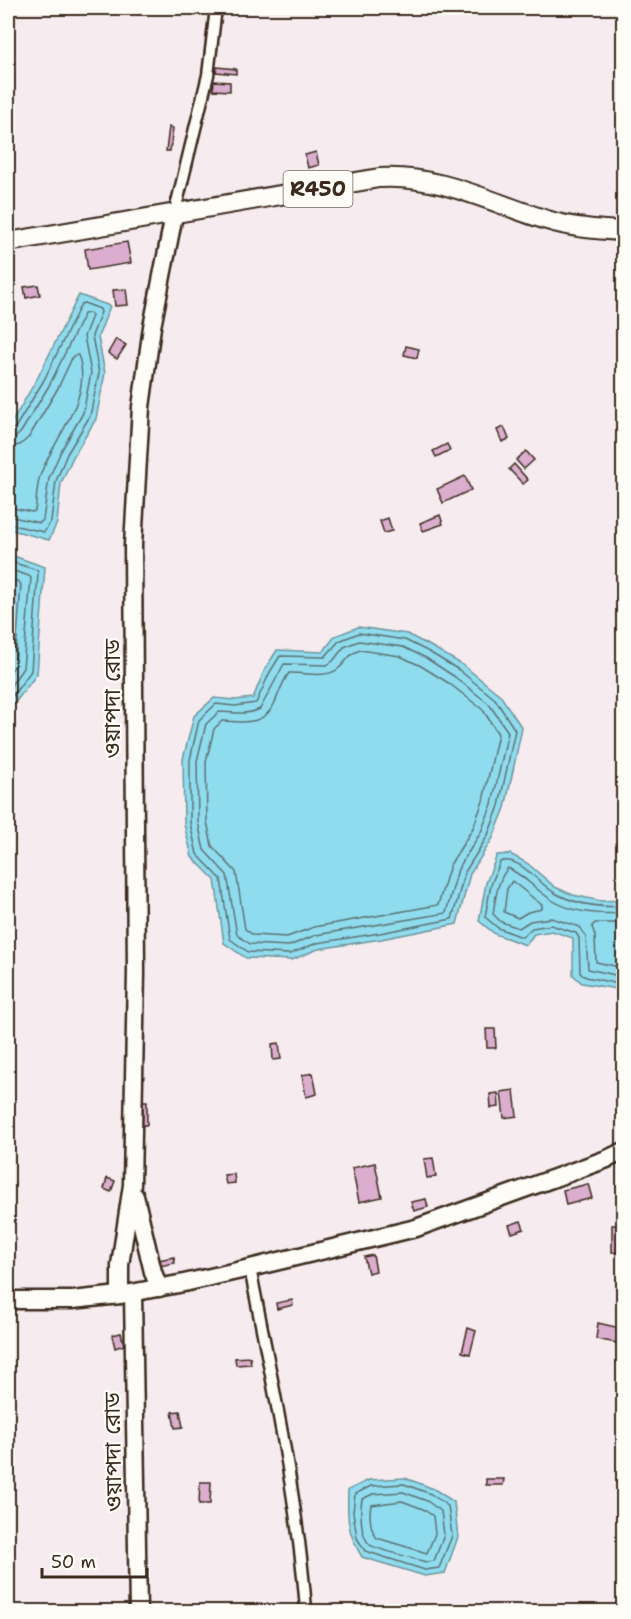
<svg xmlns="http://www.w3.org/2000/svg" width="631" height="1619" font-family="'Shantell Sans','Noto Sans Bengali',sans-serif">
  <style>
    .water { fill: #8fdcef; stroke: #6d959b; stroke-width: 1.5 }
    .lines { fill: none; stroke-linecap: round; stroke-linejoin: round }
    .shore { stroke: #5d7172; stroke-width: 1.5 }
    .building { fill: #dbadce; stroke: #3b2a1e; stroke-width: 1.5 }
    .street-casing { stroke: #3b2a1e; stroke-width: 15 }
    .secondary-casing { stroke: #3b2a1e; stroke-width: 21 }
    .primary-casing { stroke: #3b2a1e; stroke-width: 22 }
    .street { stroke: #fdfcf7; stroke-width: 10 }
    .secondary { stroke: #fdfcf7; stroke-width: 16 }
    .primary { stroke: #fdfcf7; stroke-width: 18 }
    .labels { text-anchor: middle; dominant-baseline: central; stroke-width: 4.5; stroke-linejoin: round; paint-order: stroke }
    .shield { fill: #fdfcf7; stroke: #75695f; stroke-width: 1.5 }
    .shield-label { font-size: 21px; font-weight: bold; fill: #3b2a1e }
    .street-label { font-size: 22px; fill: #3b2a1e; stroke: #fdfcf7 }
  </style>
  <rect width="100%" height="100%" fill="#f6ecef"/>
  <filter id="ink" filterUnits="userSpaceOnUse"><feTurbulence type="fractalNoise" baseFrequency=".0167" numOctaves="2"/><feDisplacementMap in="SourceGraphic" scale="12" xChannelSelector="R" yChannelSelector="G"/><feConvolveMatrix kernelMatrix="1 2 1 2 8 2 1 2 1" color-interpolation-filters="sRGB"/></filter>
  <g filter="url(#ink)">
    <g class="water">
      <polygon points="79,295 110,306 98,337 105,373 96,419 73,457 61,483 57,523 49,540 8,529 8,429 38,377"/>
      <polygon points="8,554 45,567 37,674 8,712"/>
      <polygon points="358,627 407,634 432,647 463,665 500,695 522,728 505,808 493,838 470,874 457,924 381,939 318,949 292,960 246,958 224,943 215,880 192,857 184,824 183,759 194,716 214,698 235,700 253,698 265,669 277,650 323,652 335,636"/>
      <polygon points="510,854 527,863 555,887 573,895 601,901 623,900 624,988 622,990 582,983 573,975 573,938 552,931 534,934 526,945 495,934 479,921 486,883 497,855"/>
      <path d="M405,1478L434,1489L454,1502L458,1537L445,1573L425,1576L362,1557C347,1533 347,1517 348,1490L369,1480Z"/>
    </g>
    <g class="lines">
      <g class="shore">
        <polyline points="8,431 15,428 44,380 81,304 84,303 100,309 101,312 92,336 99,373 90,416 67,454 56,481 51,521 44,532 8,524"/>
        <polyline points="8,438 16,437 21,432 50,384 84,314 90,313 92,316 84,336 91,373 83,413 61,451 49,478 43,520 40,523 8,516"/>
        <path d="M8,447L20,445L29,437L58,388L73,356L78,355C94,396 55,437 41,473C36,485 37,499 35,511L32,512L8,507"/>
        <polyline points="8,561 37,570 38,573 31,671 8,702"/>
        <polyline points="8,569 29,576 31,578 23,668 8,690"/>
        <polyline points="8,578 19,582 21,585 15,665 8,675"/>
        <polygon points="359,633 405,640 429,652 459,670 495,699 515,730 499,806 488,835 465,872 452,919 380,933 317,943 290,954 248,952 230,939 221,879 197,854 190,823 190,760 199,720 216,704 235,706 256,703 270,672 280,656 325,657 339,641"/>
        <path d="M359,641L403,647L426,658L455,677L489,704L508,732L492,804L481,832L458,869L446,913L316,935L289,946L250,944L237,935L227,875L204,850L198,822L197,761L206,724L219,712C233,713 248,715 260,709L284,664L327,665L333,661L344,647Z"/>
        <path d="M360,650L400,656L421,666L450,684L483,710L498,734L483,801L473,828L450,865L438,905L314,927L287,937L253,935L245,929L236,872L212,846L207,821L206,762L214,729L222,721C246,723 266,725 276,700C280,690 283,681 289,673C304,672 325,679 338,669C348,661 347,655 360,650Z"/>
        <polygon points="512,881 542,905 542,909 528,912 518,918 504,912 507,889"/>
        <path d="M624,906C599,908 577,905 555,893C540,885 518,854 500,862L491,885L485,917L498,928L522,937L532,928L551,925L576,933L579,938L580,973L586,977L624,985"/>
        <path d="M624,913C597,915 568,913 546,896C533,887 523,875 508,868C498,878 495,900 493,914L501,922L519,928L530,921L551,918L580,927L586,937L588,969L624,977"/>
        <polyline points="624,923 595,923 592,926 595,936 596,962 624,968"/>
        <polygon points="404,1484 431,1494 448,1506 452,1536 439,1568 425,1570 365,1551 357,1538 353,1512 355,1494 371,1486"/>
        <path d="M403,1492L427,1501L441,1511L444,1535L434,1561L426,1562C416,1559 376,1549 370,1545C360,1536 360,1510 362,1499L373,1494Z"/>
        <path d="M402,1501L423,1509L433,1516L435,1534L427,1553L377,1538C370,1530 369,1515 371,1505Z"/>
      </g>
    </g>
    <g class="building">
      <polygon points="217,67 236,69 236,74 216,72"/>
      <polygon points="214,81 230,82 230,91 213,90"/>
      <polygon points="169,127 173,128 170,151 166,151"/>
      <polygon points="316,152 319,165 308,168 305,155"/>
      <polygon points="127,242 131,263 88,270 85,249"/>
      <polygon points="38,285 40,295 26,298 24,287"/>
      <polygon points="126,289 128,305 115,306 113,290"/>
      <polygon points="116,339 126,345 117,359 108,353"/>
      <polygon points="406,346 419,349 417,358 404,355"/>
      <polygon points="504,427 509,439 502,442 497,430"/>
      <polygon points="447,444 450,450 436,457 433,451"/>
      <polygon points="526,451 534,460 524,469 516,460"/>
      <polygon points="514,464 528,480 523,484 509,469"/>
      <polygon points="465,476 471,490 443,503 437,489"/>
      <polygon points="440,515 443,524 423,531 420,523"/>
      <polygon points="388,518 392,531 384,533 380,521"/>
      <polygon points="486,1029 495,1029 496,1048 487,1048"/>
      <polygon points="279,1043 281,1059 273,1060 272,1044"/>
      <polygon points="313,1073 317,1094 306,1097 302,1075"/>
      <polygon points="514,1090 517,1116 504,1118 501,1092"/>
      <polygon points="498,1093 499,1107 491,1108 490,1094"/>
      <polygon points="138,1101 147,1101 147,1125 139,1125"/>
      <polygon points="433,1158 436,1177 427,1178 424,1159"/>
      <polygon points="375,1163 382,1197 359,1202 352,1168"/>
      <polygon points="234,1174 235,1183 226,1184 224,1175"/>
      <polygon points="107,1178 115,1181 111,1192 104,1189"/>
      <polygon points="588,1184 592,1198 566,1205 563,1190"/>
      <polygon points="426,1199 428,1207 414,1211 411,1202"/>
      <polygon points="521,1221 524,1229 512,1233 509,1225"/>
      <polygon points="612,1225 624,1225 624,1253 612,1252"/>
      <polygon points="373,1255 376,1271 368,1273 364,1257"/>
      <polygon points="174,1257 175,1263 160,1266 158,1260"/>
      <polygon points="292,1300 293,1305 277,1309 276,1303"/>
      <polygon points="598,1323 620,1328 617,1343 596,1339"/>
      <polygon points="468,1328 476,1331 470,1354 462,1352"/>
      <polygon points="121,1333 124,1345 115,1348 112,1335"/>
      <polygon points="250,1357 251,1364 236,1365 235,1358"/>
      <polygon points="180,1411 183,1427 175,1428 172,1412"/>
      <polygon points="486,1479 504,1479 503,1485 486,1485"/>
      <polygon points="200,1482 211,1482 210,1504 199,1504"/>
    </g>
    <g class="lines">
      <defs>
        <g id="street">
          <polyline points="174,215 208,75 216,8"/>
          <path d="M250,1268C272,1381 297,1494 306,1609L311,1612"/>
        </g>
        <g id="secondary">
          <polyline points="135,1196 153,1272 159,1288"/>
          <polyline points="133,1293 138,1612"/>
          <polyline points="120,1295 120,1265 132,1185 136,972 133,545 141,407 152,327 174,215"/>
          <polyline points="8,1300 72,1300 120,1295 184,1283 250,1268 416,1228 607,1159 624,1151"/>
        </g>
        <path id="primary" d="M8,242L379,178C438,174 492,203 547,220C572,228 597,230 624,231"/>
      </defs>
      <use href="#street" class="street-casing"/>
      <use href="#secondary" class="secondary-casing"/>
      <use href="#primary" class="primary-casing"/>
      <use href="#street" class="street"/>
      <use href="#secondary" class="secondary"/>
      <use href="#primary" class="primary"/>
    </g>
  </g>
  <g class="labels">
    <rect class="shield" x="283.5" y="171" width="69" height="36" rx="4.5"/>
    <g class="shield-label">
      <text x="318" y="189">R450</text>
    </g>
    <g class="street-label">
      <text transform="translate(112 699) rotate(-90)">ওয়াপদা রোড</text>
      <text transform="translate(113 1452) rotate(-91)">ওয়াপদা রোড</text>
    </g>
  </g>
  <rect width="631" height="1619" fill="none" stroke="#fdfcf7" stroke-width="30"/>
  <rect x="15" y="15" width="601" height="1589" fill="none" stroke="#3b2a1e" stroke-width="2" filter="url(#ink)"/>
  <path d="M42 1568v9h105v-9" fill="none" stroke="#3b2a1e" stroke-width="3"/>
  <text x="51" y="1568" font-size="18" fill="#3b2a1e" stroke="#fdfcf7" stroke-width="4.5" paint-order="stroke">50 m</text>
</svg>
